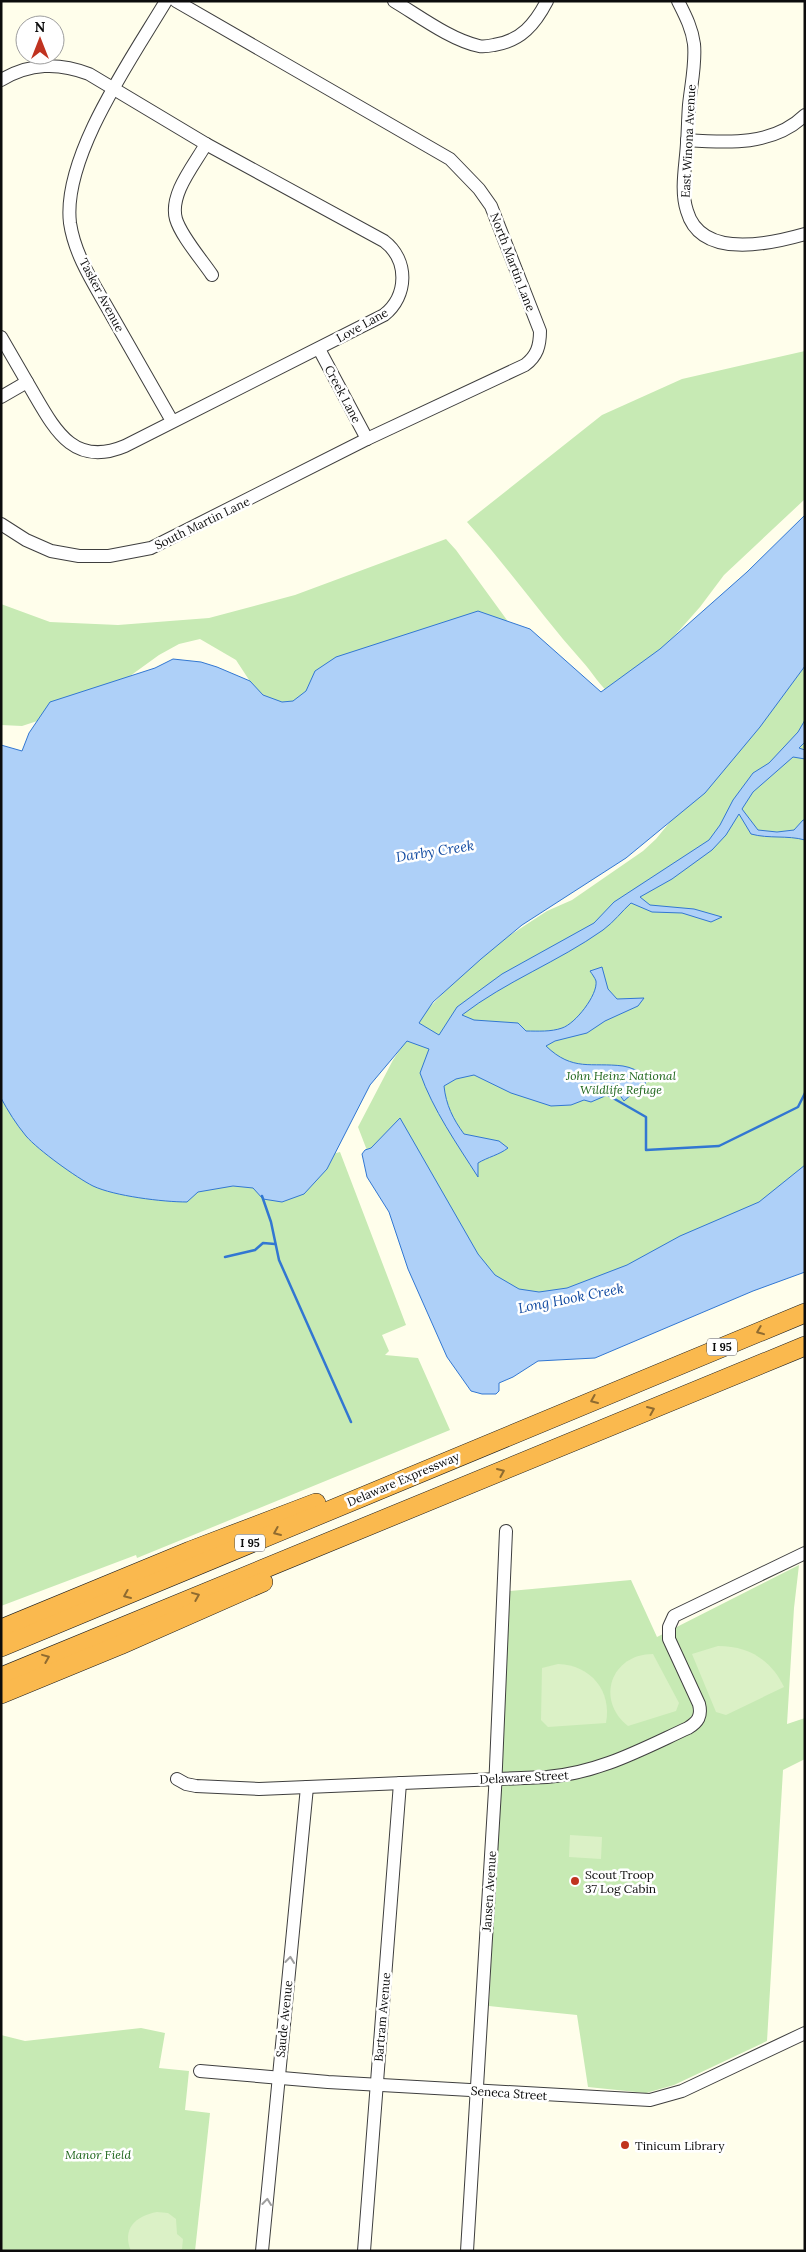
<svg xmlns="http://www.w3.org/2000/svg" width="806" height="2252" font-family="Lora,serif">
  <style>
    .green { fill: #c7eab4 }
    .pitch { fill: #dbf1c6 }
    .water { fill: #aed0f8; stroke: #3277d2 }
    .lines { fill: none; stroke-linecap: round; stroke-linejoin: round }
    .stream { stroke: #3277d2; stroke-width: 2.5 }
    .minor-casing { stroke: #3f3f3f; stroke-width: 14 }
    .highway-casing { stroke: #1d1d1d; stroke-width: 20 }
    .minor { stroke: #fff; stroke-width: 12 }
    .highway { stroke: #fab94e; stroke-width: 19 }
    .oneway { stroke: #8f6b30 }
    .oneway2 { stroke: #9e9e9e }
    .poi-dot { fill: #c03320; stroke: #fff; stroke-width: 2 }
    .labels { text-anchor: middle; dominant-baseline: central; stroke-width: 5; stroke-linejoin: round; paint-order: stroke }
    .shield { fill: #fff; stroke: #555; stroke-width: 1 }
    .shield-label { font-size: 11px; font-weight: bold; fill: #0c0c0c }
    .street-label { font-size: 12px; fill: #0c0c0c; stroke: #fff }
    .park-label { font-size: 12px; font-style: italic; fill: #1d651a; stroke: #fff }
    .poi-label { font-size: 12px; fill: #0c0c0c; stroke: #fff; text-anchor: start }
    .water-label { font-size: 14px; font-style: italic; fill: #114aa1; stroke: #fff }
  </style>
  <rect width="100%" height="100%" fill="#fffeeb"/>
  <g class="green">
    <path d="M805,351V499L724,575L700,607L669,642L612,696C599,685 593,673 582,661C542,616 507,566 467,522L602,415L682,379Z"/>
    <polygon points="446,539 456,550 584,726 274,718 236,660 200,639 179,644 159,655 130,676 80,707 22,726 1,725 1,604 50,622 118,625 209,618 295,595"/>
    <polygon points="805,657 805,1211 561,1299 419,1286 358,1127 393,1060 425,1012 481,954 547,911 572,900 643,851 656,839"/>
    <polygon points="1,1046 332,1154 340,1152 406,1325 382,1335 389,1351 385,1355 418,1358 450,1430 137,1558 136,1555 1,1606"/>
    <polygon points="799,1565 794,1608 787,1724 805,1718 805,1759 783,1770 767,2041 674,2085 646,2093 588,2087 577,2015 489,2006 510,1591 631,1580 657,1637"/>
    <polygon points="141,2028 165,2033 159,2068 189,2071 185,2110 210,2113 195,2251 1,2251 1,2035 25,2041"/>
  </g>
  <g class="pitch">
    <path d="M718,1646C749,1646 771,1660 784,1687L726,1715L716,1712L692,1654Z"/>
    <path d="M653,1654L679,1703L676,1711L628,1726C595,1700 611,1654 653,1654Z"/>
    <path d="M558,1664C591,1665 612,1691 606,1723L548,1727L541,1720L542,1668Z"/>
    <polygon points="570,1835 602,1837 601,1859 569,1857"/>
    <path d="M157,2212L168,2213L176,2219L177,2234L183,2239L182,2249L177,2251H131C122,2229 135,2216 157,2212Z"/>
  </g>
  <g class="water">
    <path d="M805,515V666L760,727L705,793L626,858L522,925L481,959L433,1002L419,1023L439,1035L457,1007L502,974L594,923L614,902L709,840L720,825L733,800L753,773L769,763L798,732L805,720V742L799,748L805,750V759L793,757L753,792L742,809L758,830L777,832L794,830L803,820H805V840C787,835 769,839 751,834L739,814L726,835L712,850L672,879L640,897L650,905L694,909L722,917L711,922L682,913L652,912L631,903C622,911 614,922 603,930C558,962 506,981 462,1015L474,1020L518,1023L526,1031C538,1031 551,1032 562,1028C575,1024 598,995 596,981C595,978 592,974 590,971L602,967L608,989L617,999L644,998L638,1006L605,1021L587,1033L555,1041L546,1046C573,1072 591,1062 623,1066C631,1067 639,1072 646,1074L645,1089L633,1093L624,1101L619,1094L612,1093L591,1102L584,1100L571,1105L551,1106L511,1093L474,1075L456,1079L444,1086C446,1105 453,1119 464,1134L499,1141L508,1148C499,1155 488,1157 478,1163V1177C457,1144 433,1110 420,1073L429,1049L407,1041L370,1085L327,1169L304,1194L282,1202L263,1199L253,1188L233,1186L198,1192L187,1202C163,1202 114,1196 93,1186C77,1178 38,1150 26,1136C16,1124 8,1111 1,1098V745L22,751L29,733L50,702L155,668L173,659L201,662L217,667L250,681L263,695L282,702L293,701L306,691L315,671L336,657L478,611L530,629L601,692L660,649L747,572Z"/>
    <polygon points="400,1118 478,1254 495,1275 519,1289 539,1292 567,1288 627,1265 680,1236 759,1202 805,1165 805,1272 753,1291 595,1358 538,1361 513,1377 499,1383 499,1391 496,1394 482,1394 471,1391 447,1357 408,1269 389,1212 367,1177 362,1154 365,1150 371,1148"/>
  </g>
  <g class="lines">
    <g class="stream">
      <polyline points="606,1094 646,1117 646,1150 719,1146 798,1107 805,1093"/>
      <polyline points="262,1196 271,1222 279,1260 351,1422"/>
      <polyline points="225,1257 255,1250 263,1243 275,1244"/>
    </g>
    <defs>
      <g id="minor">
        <path d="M166,1C132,58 62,157 70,223C75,257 96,287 112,316C132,351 152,386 172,421"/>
        <path d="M394,1C419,16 451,40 479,46C483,47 489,46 494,45C521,41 535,24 547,1"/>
        <path d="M678,1C685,15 692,28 694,44C696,64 691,85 689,105C688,117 688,130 687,143C686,164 680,190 687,211C701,260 770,244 805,234"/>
        <path d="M1,80C30,63 58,62 89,74L206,144L384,241C409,260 408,296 384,315L125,446C75,467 56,432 34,394C23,375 12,356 1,337"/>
        <path d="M687,140C728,143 773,146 805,115"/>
        <path d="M206,144C195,164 169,194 176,219C181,236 202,260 212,275"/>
        <polyline points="319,349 367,439"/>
        <polyline points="1,397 27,382"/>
        <path d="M1,524L26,540L51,551L79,556H109L151,548L367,439L525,365C537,356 540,346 540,331L491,206L479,189L450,159L176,1"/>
        <path d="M177,1779L186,1784L196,1786L259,1789L547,1777C599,1773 642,1749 688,1728C698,1722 702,1716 699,1704L669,1639V1627L674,1616L805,1553"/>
        <polyline points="200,2071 328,2082 650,2100 682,2091 805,2033"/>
        <polyline points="262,2251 307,1787"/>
        <polyline points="364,2251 400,1783"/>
        <polyline points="467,2251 495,1790 506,1531"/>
      </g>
      <g id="highway">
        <polyline points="1,1629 190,1551 316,1503"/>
        <polyline points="1,1647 805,1313"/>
        <polyline points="1,1677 805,1346"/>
        <polyline points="1,1694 120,1645 263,1582"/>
      </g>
    </defs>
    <use href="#minor" class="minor-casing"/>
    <use href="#highway" class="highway-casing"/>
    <use href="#minor" class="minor"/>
    <use href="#highway" class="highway"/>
  </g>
  <defs><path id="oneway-chevron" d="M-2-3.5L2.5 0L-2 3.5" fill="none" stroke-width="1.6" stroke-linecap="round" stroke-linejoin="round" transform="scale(1.25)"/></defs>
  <g class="oneway">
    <use href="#oneway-chevron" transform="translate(760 1331) rotate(158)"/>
    <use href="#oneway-chevron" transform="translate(594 1400) rotate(157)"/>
    <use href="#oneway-chevron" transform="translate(651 1410) rotate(-23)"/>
    <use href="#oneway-chevron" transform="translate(501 1472) rotate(-23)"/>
    <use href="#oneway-chevron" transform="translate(277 1532) rotate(157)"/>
    <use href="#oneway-chevron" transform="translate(127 1595) rotate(157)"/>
    <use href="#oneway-chevron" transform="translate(196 1596) rotate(-22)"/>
    <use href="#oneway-chevron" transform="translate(46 1658) rotate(-22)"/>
  </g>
  <g class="oneway2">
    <use href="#oneway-chevron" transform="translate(290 1960) rotate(-84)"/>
    <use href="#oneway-chevron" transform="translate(267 2202) rotate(-84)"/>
  </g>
  <g class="poi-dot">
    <circle cx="575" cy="1881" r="5"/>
    <circle cx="625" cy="2145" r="5"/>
  </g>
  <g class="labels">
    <g class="shield">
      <rect x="707" y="1338.5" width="30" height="17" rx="4"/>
      <rect x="235" y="1534.5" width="30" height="17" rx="4"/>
    </g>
    <g class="shield-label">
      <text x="722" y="1347">I 95</text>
      <text x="250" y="1543">I 95</text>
    </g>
    <g class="street-label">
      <text transform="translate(688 141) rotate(-87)">East Winona Avenue</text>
      <text transform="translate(513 262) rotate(69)">North Martin Lane</text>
      <text transform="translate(102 295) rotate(62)">Tasker Avenue</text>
      <text transform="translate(362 325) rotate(-29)">Love Lane</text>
      <text transform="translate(343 394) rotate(62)">Creek Lane</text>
      <text transform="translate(202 523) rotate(-26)">South Martin Lane</text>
      <text transform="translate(403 1479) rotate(-23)">Delaware Expressway</text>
      <text transform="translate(524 1777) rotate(-3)">Delaware Street</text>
      <text transform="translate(489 1891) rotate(-86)">Jansen Avenue</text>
      <text transform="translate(382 2017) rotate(-85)">Bartram Avenue</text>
      <text transform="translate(284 2019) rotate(-84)">Saude Avenue</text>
      <text transform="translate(509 2093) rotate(4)">Seneca Street</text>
    </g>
    <g class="park-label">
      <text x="621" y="1075">John Heinz National<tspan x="621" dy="14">Wildlife Refuge</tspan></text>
      <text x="98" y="2154">Manor Field</text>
    </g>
    <g class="poi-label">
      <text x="585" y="1874">Scout Troop<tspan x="585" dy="14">37 Log Cabin</tspan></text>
      <text x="635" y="2145">Tinicum Library</text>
    </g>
    <g class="water-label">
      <text transform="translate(435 851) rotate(-9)">Darby Creek</text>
      <text transform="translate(571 1298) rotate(-11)">Long Hook Creek</text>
    </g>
  </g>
  <rect width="806" height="2252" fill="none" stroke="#0c0c0c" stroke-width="5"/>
  <g transform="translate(40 40)"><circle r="24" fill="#ffffff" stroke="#9e9e9e"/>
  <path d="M0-4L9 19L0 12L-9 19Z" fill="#c03320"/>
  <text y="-8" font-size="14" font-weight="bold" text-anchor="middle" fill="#0c0c0c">N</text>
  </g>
</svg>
